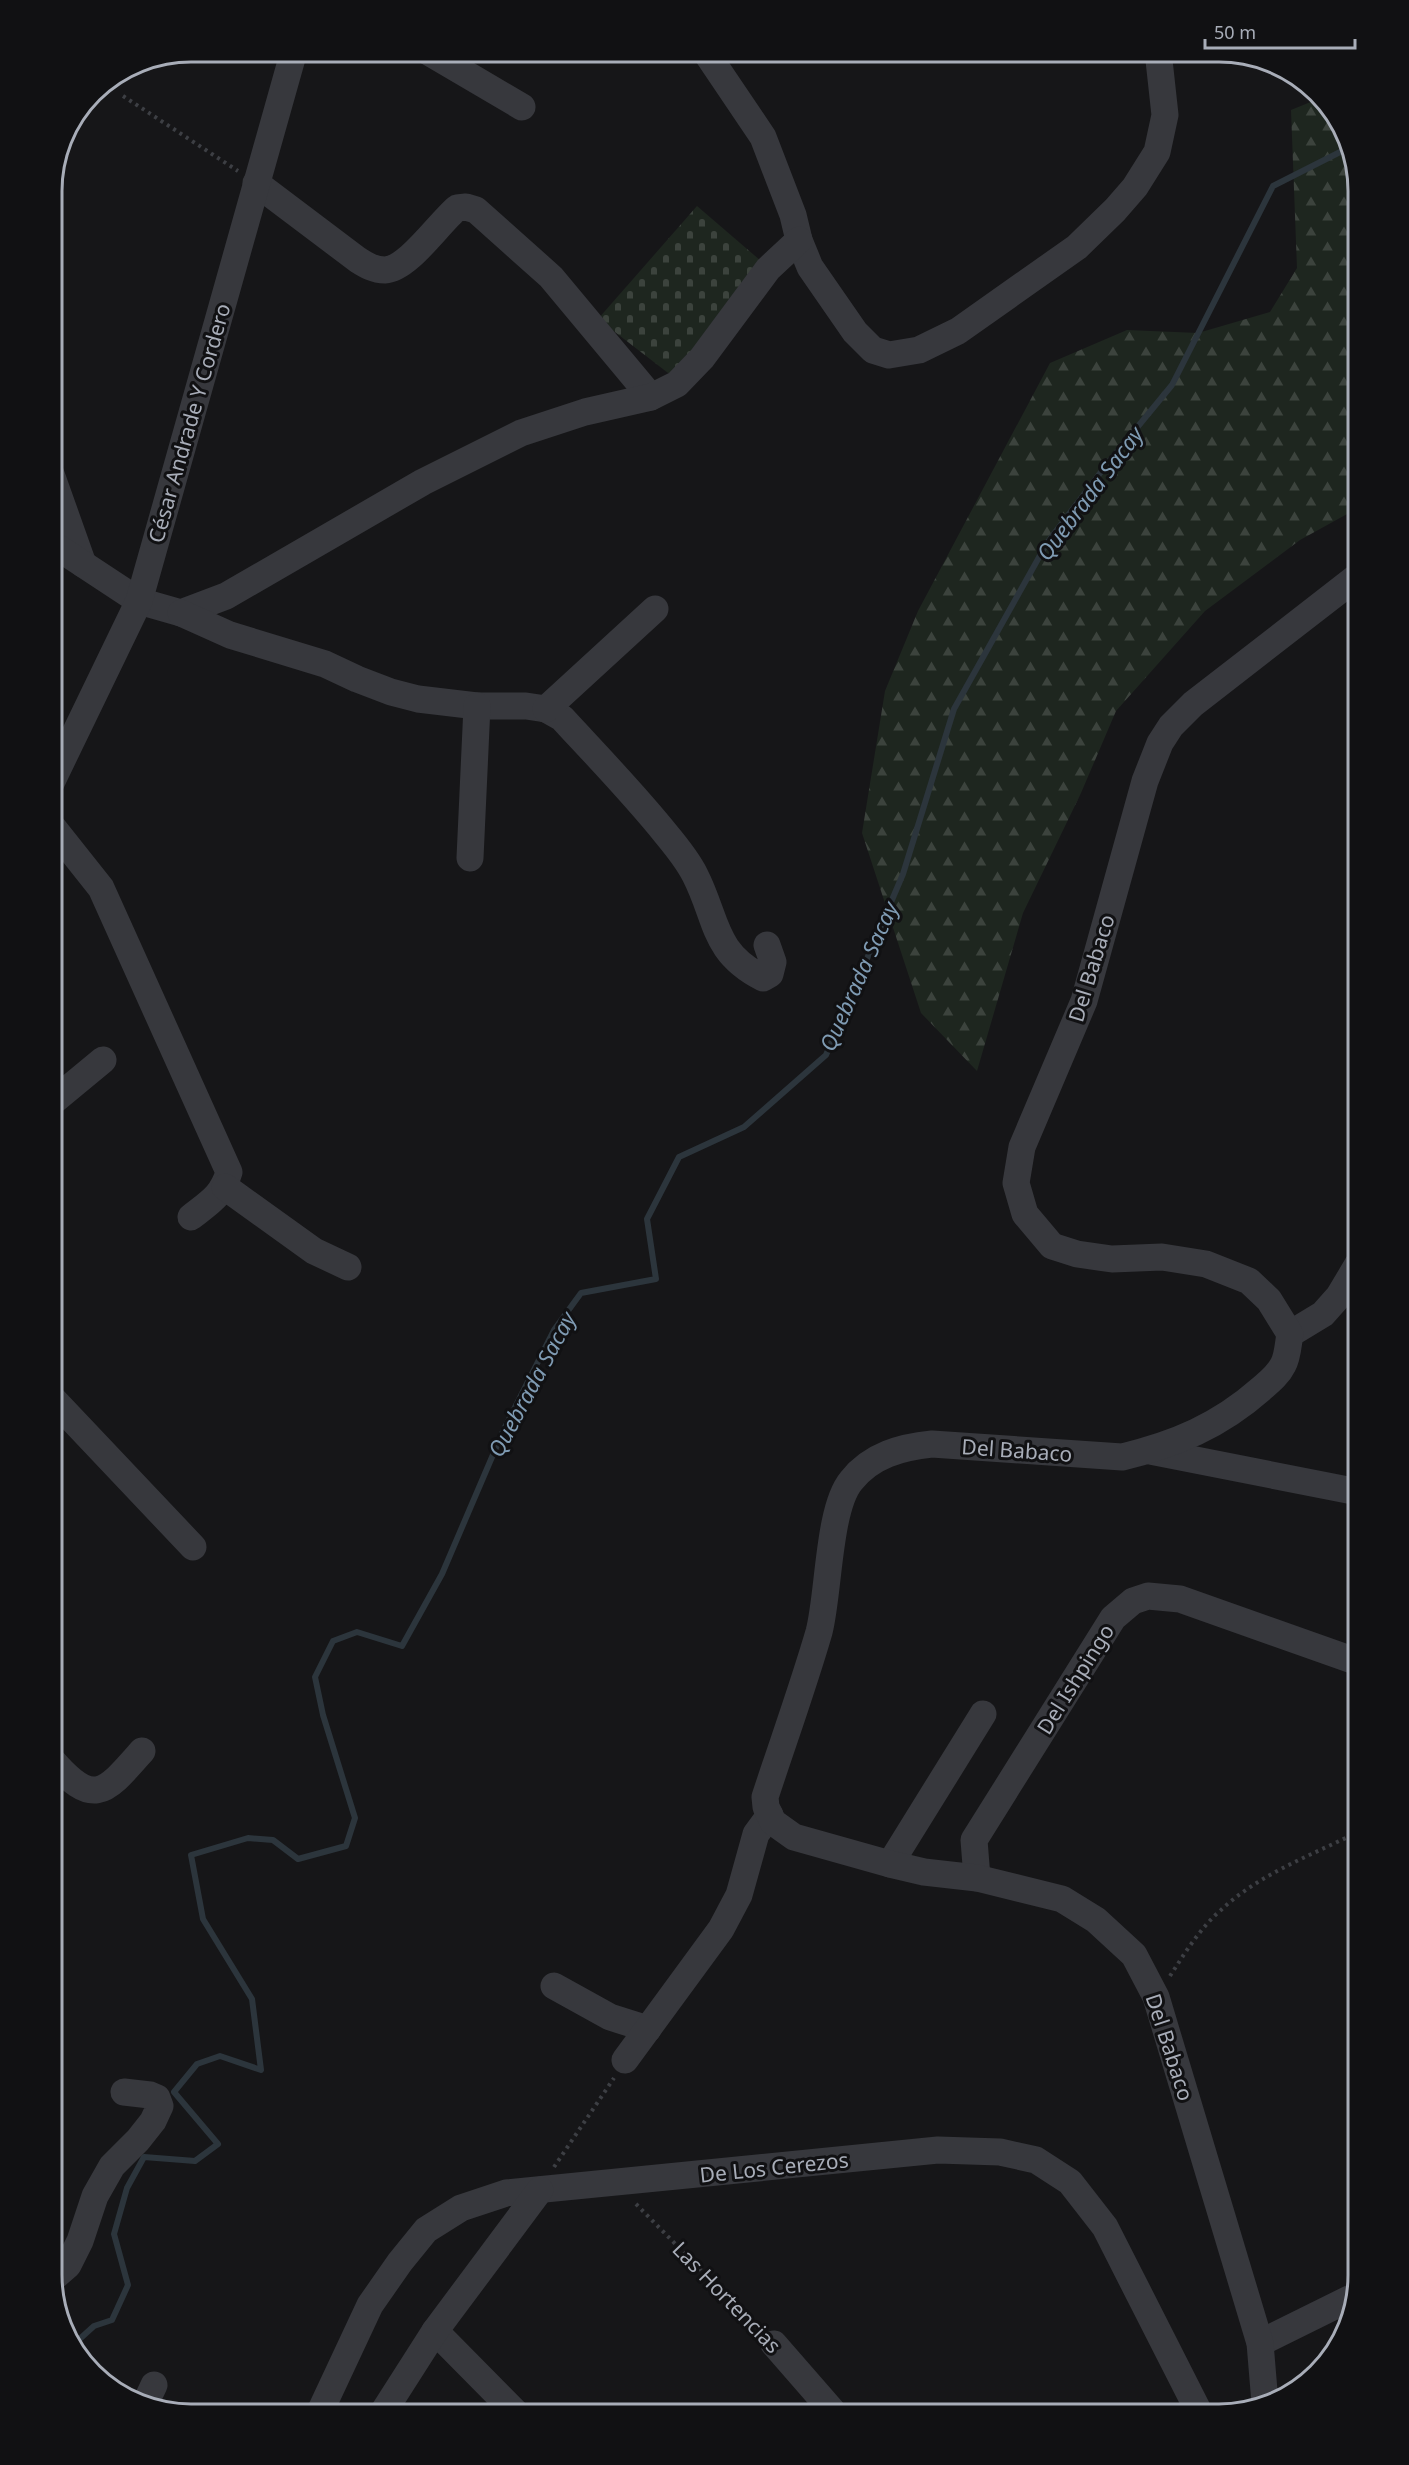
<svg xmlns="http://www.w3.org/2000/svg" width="1409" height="2465" font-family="'Noto Sans',sans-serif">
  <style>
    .forest { fill: url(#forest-firs) }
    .cemetery { fill: url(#cemetery-stones) }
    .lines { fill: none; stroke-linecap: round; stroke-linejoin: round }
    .stream { stroke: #2c353c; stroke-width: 6 }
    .path { stroke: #3d3f44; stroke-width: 4; stroke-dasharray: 3 4.5; stroke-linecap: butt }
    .minor { stroke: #37383d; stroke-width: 27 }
    .labels { text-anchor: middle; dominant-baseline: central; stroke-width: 6; stroke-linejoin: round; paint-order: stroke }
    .street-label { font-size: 21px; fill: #a8adb8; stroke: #111113 }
    .water-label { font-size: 22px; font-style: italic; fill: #7f9bb3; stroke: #111113 }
    .rim { fill: none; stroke: #a8adb8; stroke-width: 3 }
  </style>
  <defs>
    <pattern id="forest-firs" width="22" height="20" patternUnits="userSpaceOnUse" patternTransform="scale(1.5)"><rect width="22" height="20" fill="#1e261f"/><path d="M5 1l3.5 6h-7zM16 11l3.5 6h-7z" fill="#3c433d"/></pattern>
    <pattern id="cemetery-stones" width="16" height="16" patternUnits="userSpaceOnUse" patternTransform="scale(1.5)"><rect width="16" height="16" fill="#1e261f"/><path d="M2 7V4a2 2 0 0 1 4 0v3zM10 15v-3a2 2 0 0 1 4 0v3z" fill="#3c433d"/></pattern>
  </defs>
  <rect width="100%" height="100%" fill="#161618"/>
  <polygon class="forest" points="1318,99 1344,129 1358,190 1358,508 1300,540 1205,611 1116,711 1081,793 1023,913 977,1071 921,1013 862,833 885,691 918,611 1050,363 1127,330 1198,333 1270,312 1297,268 1291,110"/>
  <polygon class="cemetery" points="697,206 761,261 672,376 598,319"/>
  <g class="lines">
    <polyline class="stream" points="73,2345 94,2326 112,2320 128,2285 114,2234 127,2188 144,2157 195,2161 218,2144 174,2092 197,2064 220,2056 261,2070 252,1999 203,1919 191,1855 248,1838 273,1840 298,1859 346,1846 355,1818 323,1715 315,1677 333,1641 357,1632 402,1646 442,1574 504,1429 554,1330 581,1293 656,1279 647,1219 679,1157 744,1127 826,1055 903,874 954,709 1047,543 1107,464 1172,385 1273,186 1348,148"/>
    <g class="path">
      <polyline points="123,96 238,171"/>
      <path d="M1170,1976C1185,1953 1200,1928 1221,1910C1259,1874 1312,1855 1358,1832"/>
      <polyline points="554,2167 614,2078"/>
      <polyline points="636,2204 759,2329"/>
    </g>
    <g class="minor">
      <polyline points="427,51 522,107"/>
      <polyline points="705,51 763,137 793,215 799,240 810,267 855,332 873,350 889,355 919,350 958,331 1077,247 1115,210 1135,187 1157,152 1165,115 1158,51"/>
      <path d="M256,183L358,260C366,265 374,270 385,270C408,269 438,224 457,208L466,207L476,210L551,277L651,397"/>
      <polyline points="51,474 83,564"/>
      <polyline points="51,543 139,601 181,613 226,596 423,482 521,433 585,412 651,397 677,384 702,358 768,269 799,240"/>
      <path d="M181,613L230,635L325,664L357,679L391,692L418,699L477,706H526L546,709L562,718C597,756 634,794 666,834C676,846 688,861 695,875C718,920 712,952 763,978L770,974L773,962L767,945"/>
      <polyline points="546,709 655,609"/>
      <polyline points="51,783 139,601 294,51"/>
      <path d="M51,825L101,888L229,1172C222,1196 210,1202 191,1217"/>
      <polyline points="470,858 477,706"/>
      <polyline points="51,1103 103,1060"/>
      <polyline points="225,1187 314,1251 348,1267"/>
      <polyline points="1290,1334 1323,1314 1339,1296 1358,1264"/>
      <polyline points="51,1397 193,1547"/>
      <polyline points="1150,1451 1358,1492"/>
      <path d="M51,1759C94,1809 105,1793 142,1751"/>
      <polyline points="890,1864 983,1714"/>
      <polyline points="977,1878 974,1840 1113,1618 1133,1601 1148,1596 1180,1599 1358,1662"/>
      <polyline points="554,1986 610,2017 648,2029"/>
      <polyline points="625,2060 721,1929 739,1895 756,1834 770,1815"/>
      <polyline points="52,2279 68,2265 80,2241 95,2196 112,2166 138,2140 153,2121 160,2106 157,2098 150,2095 124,2092"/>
      <polyline points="435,2331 517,2414"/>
      <polyline points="1260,2343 1351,2298"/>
      <polyline points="774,2344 835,2414"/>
      <polyline points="146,2402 154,2385"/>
      <path d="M1265,2403L1260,2343L1156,1997L1134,1955L1096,1920L1062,1899L977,1878L924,1872L890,1864L794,1837L773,1822L766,1807L765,1797C783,1742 803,1687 819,1632C829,1594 828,1509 851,1481C871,1455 902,1447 932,1444L1122,1457C1176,1444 1219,1426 1261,1389C1269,1382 1278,1375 1283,1365C1288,1356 1288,1344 1290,1334L1269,1300L1249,1281L1206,1264L1162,1257L1112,1259L1077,1254L1052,1246L1025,1214L1016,1183L1022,1147L1084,1001L1145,781L1160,743L1171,726L1193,704L1358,576"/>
      <polyline points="319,2414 370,2305 400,2262 426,2230 461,2208 506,2193 938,2150 1000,2152 1036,2160 1070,2182 1105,2227 1200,2414"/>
      <polyline points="382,2414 435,2331 540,2190"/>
    </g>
  </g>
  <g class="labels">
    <g class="street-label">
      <text transform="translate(189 423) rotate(-74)">César Andrade Y Cordero</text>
      <text transform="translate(1091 968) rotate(-73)">Del Babaco</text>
      <text transform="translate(1017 1450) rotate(4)">Del Babaco</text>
      <text transform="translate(1075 1679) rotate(-58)">Del Ishpingo</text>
      <text transform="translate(1170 2047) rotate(72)">Del Babaco</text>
      <text transform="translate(774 2167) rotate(-6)">De Los Cerezos</text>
      <text transform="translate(727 2297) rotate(46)">Las Hortencias</text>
    </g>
    <g class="water-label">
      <text transform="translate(1089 493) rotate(-53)">Quebrada Sacay</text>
      <text transform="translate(858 976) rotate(-66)">Quebrada Sacay</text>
      <text transform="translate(531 1384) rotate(-62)">Quebrada Sacay</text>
    </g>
  </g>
  <path d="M0 0H1409V2465H0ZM191 62H1219A129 129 0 0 1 1348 191V2275A129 129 0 0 1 1219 2404H191A129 129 0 0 1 62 2275V191A129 129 0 0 1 191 62Z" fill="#111113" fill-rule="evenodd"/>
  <path class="rim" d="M191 62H1219A129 129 0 0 1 1348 191V2275A129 129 0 0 1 1219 2404H191A129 129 0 0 1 62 2275V191A129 129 0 0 1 191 62Z"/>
  <path d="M1205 39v9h150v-9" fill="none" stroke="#a8adb8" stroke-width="3"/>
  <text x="1214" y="39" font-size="18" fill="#a8adb8" stroke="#111113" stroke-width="4.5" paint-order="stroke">50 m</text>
</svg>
